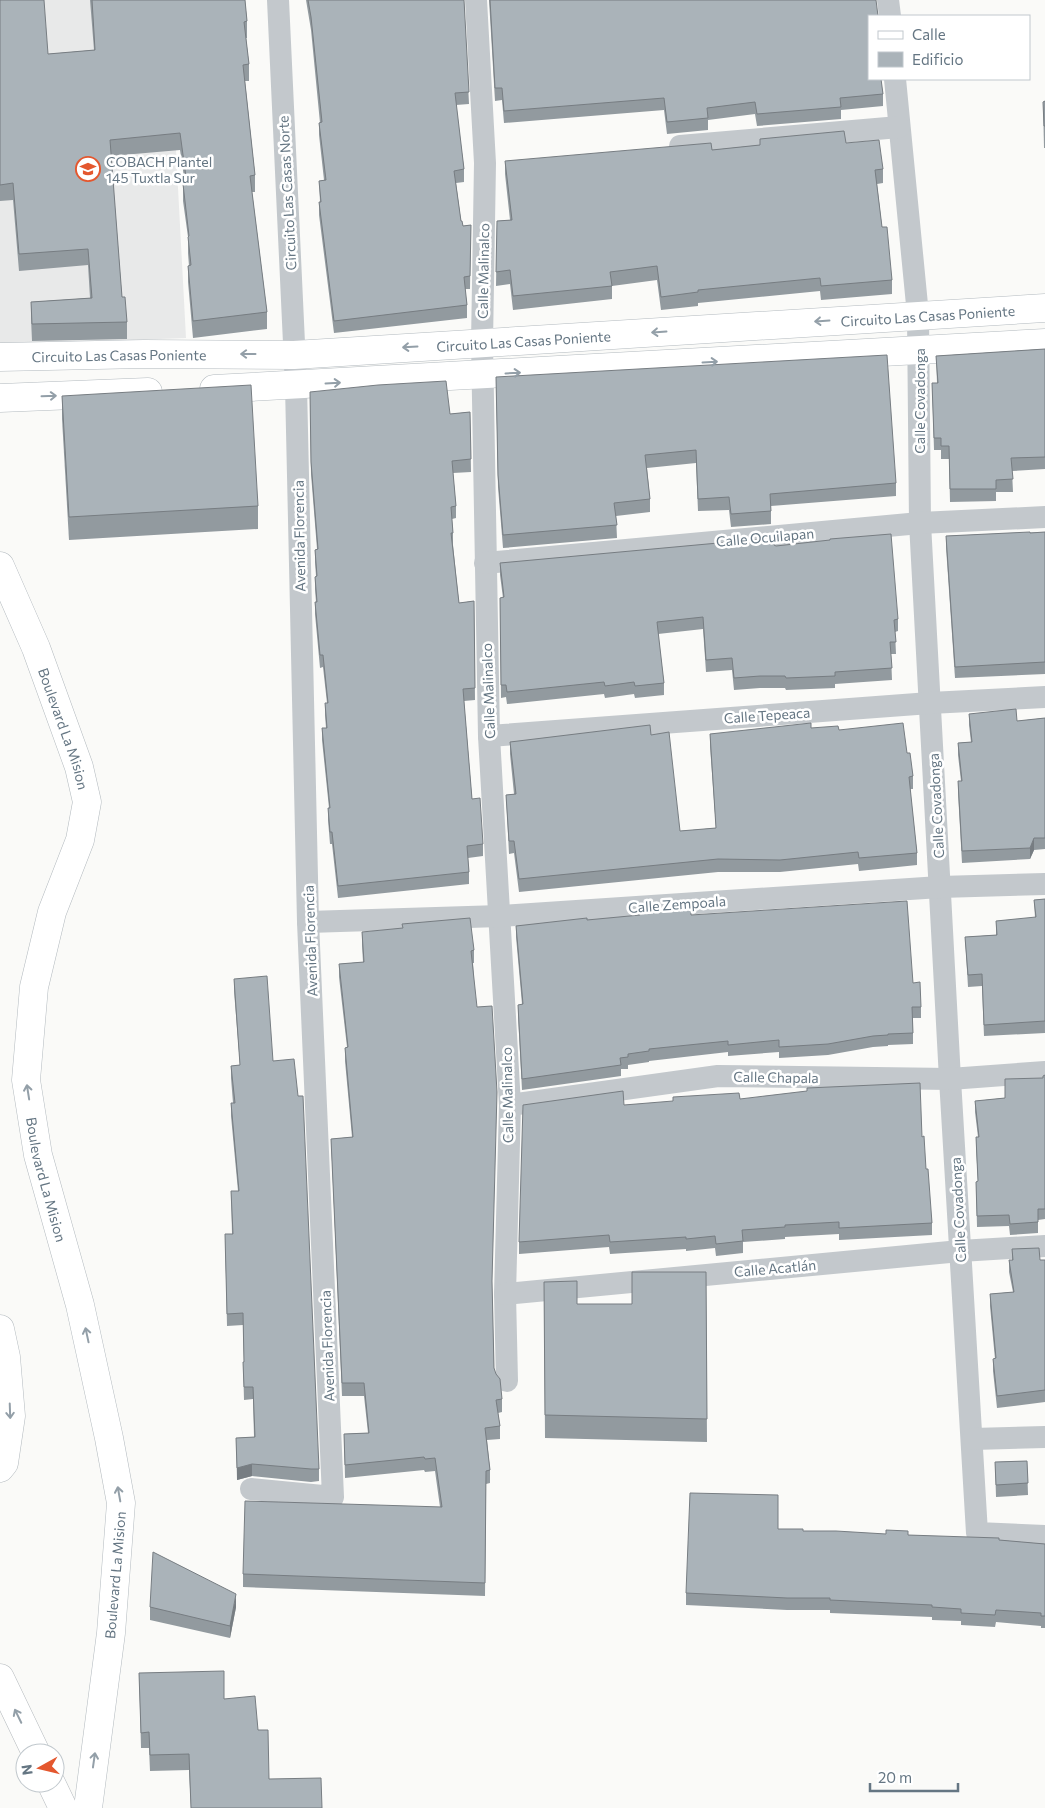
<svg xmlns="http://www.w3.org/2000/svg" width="1045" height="1808" font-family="Commissioner,sans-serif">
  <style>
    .built { fill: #e8e9e9 }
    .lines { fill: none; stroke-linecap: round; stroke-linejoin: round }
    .secondary-casing { stroke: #b3babf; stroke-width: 29 }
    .primary-casing { stroke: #b5babe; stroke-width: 29 }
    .street { stroke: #c3c8cc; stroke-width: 22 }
    .secondary { stroke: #fff; stroke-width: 28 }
    .primary { stroke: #fff; stroke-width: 28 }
    .wall { fill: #929a9f }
    .shaded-wall { fill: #777d82 }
    .building { fill: #aab3b9; stroke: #777d82 }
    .oneway { stroke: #939fa8 }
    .labels { text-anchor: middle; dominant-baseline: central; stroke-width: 5; stroke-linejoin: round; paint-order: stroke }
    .poi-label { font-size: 14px; fill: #657683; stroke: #fff; text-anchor: start }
    .street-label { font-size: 14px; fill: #657683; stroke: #fff }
  </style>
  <rect width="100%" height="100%" fill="#fafaf8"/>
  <polygon class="built" points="0,0 168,0 186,338 0,345"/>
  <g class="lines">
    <defs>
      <g id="secondary">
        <path id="s1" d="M0,357L144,354L294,355L1045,308"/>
        <polyline points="214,389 1045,343"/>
        <polyline points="0,398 148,392"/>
        <path id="s2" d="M0,566L36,648L79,767L87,802L80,840L52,912L34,987L26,1080L38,1155L80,1305L109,1438L121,1503L111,1633L88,1808"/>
        <polyline points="0,1329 6,1357 11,1416 4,1463 0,1468"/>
      </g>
      <g id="primary">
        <polyline points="0,1678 36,1753"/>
        <polyline points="51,1783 63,1808"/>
      </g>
    </defs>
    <use href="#secondary" class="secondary-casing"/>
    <use href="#primary" class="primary-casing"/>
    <g class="street">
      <polyline points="476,0 485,163 482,343 489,736 510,1105 505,1294 507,1381"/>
      <polyline points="888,0 890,16"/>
      <polyline points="895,79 918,315 920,523 950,1079 977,1533 1045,1536"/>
      <polyline points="680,146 899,127"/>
      <polyline points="485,563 920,523 1045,517"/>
      <polyline points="489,736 930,703 1045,697"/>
      <polyline points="308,922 500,916 940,887 1045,884"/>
      <polyline points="510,1105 718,1076 950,1079 1045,1072"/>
      <polyline points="505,1294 960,1251 1045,1246"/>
      <polyline points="973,1439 1045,1437"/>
      <polyline points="251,1489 333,1497 308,922 296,386 278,0"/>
    </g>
    <use href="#secondary" class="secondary"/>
    <use href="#primary" class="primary"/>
  </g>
  <g class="wall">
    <polygon points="0,0 48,54 94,50 90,0 245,0 247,21 247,38 246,38 249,64 249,81 245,81 255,175 255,192 252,192 267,312 267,329 193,338 188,282 188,266 189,266 188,253 188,237 183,201 183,184 185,184 180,150 111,156 122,297 127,322 127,339 32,341 31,318 31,302 90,298 88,265 19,271 13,200 0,201"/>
    <polygon points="306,0 464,0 469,104 456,105 464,169 464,182 456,183 461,221 463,226 471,225 470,289 465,289 467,305 467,318 334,333 319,215 319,202 320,202 319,181 324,180 319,135 319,123 320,123 311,30"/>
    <polygon points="489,0 876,0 869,16 883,94 883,106 841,110 841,119 757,126 755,114 708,120 708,130 667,134 664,110 504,123 502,100 495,101"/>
    <polygon points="1045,101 1045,148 1044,148 1043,102"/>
    <polygon points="760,139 846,143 883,169 883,183 877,184 882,227 892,280 892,294 821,300 820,291 698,303 698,306 661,310 657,280 612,286 612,299 513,310 510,284 496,286 497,221 510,220 505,174 505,161 712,150 760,145"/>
    <polygon points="1045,349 1045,469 1012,471 1013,492 996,492 996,501 950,502 949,459 941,459 941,450 934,450 932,383 937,383 936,356"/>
    <polygon points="496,377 896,483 896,496 771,506 771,524 731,527 729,510 698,511 696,463 647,468 650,499 650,512 616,516 617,538 503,548 498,487"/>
    <polygon points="310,392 450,414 470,412 471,472 453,473 456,506 456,518 452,519 453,533 453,545 459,603 474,601 475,700 464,701 472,799 483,844 483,856 468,858 469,872 469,884 338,898 332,844 330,844 328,820 328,808 329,808 322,740 322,728 326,728 325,715 325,703 327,703 323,667 320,668 315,614 315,602 316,602 315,589 315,577 316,576 315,562 315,550 317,549 311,474"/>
    <polygon points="62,396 258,506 258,529 69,540 62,419"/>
    <polygon points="1045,532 1045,674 955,678 946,547 946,536"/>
    <polygon points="774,545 898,619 898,631 895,632 896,654 891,654 892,680 835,684 835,688 786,690 785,688 760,688 734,690 732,670 706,672 703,629 658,634 664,683 664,695 635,698 634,694 605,698 604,694 507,704 506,697 501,698 500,598 503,598 500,575 500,563"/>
    <polygon points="969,714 1017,721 1045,718 1045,849 1034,850 1030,859 962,863 958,793 958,781 961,781 958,755 958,743 971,742 969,725"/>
    <polygon points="811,728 839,730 907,753 913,776 913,789 910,789 917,853 917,865 859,871 858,864 780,872 718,872 519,892 514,853 509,854 506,795 514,794 510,754 510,742 651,735 680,831 716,828 710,746 710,734"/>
    <polygon points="1045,899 1045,1033 984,1036 982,986 968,987 965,937 996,935 996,921 1035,918 1034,900"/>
    <polygon points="691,915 913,983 921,1007 921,1018 913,1018 913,1044 888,1045 888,1046 873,1047 828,1055 779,1058 779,1052 728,1056 728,1052 649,1061 649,1062 628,1065 628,1069 621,1069 621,1076 522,1090 518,1016 518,1005 522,1004 516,937 516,926 587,920"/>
    <polygon points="362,932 474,950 474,963 473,963 492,1288 494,1368 502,1399 502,1412 498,1413 500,1426 500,1439 487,1440 490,1470 490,1483 486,1484 485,1596 243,1587 243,1574 440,1507 435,1471 425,1472 424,1470 345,1478 344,1434 368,1433 364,1396 342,1396 331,1139 352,1137 345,1061 345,1048 347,1047 339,977 339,964 363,962 362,945"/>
    <polygon points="234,979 273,1061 319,1469 319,1481 311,1482 252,1476 237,1480 236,1438 254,1437 253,1399 244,1400 243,1362 244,1362 243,1325 227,1326 225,1234 232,1234 231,1191 238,1191 231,1116 231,1103 233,1103 231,1078 231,1066 240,1065 234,991"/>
    <polygon points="1045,1075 1045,1219 1038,1220 1038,1233 1010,1235 1009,1226 977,1227 976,1182 978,1181 976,1148 976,1137 978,1137 975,1112 975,1101 1005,1098 1043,1078"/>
    <polygon points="740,1099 922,1137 932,1223 932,1235 839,1240 839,1234 785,1237 785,1239 743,1242 743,1253 716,1256 715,1248 686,1251 686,1249 610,1254 609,1247 519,1254 519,1242 624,1105"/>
    <polygon points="1012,1249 1040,1260 1045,1260 1045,1402 997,1408 993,1371 993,1359 995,1359 990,1306 990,1294 1013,1292 1009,1272 1009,1260 1012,1260"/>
    <polygon points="706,1272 707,1442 545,1438 544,1282 577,1304 632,1304"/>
    <polygon points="1027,1461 1028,1495 996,1497 995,1462"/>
    <polygon points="778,1529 803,1531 908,1535 999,1540 1045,1544 1045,1628 1041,1628 1041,1626 996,1622 995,1627 961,1625 961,1621 932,1620 932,1617 830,1613 830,1610 787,1610 686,1605 686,1593"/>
    <polygon points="150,1607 236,1607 230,1638 150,1620"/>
    <polygon points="139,1673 224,1699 258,1730 269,1779 322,1808 191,1808 189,1770 150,1771 149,1748 141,1748"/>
  </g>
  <g class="shaded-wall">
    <polygon points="1034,838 1034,850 1030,859 1030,848"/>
    <polygon points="252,1464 252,1476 237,1480 237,1468"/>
    <polygon points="236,1594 236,1607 230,1638 230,1626"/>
  </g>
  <g class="building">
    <polygon points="0,0 44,0 48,54 95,50 92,0 245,0 247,21 244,22 249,64 243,65 255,175 250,176 267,312 193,321 188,266 191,265 188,237 189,236 183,184 187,184 180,133 110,140 122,297 125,297 127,322 32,324 31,302 92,298 88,249 19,254 13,183 0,185"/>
    <polygon points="308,0 464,0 469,92 455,93 464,169 454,171 461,221 462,221 463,226 471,225 470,276 464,277 467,305 334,321 319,202 321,202 319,181 326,180 319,123 322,122 311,17"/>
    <polygon points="490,0 876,0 878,16 869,16 869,79 881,79 883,94 840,98 841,107 757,114 755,102 707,108 708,118 667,122 664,98 504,111 502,88 495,88"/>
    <polygon points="1045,101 1045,126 1044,126 1043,102"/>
    <polygon points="844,131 846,143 879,140 883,169 875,170 882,227 887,227 892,280 821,286 820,278 698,290 698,292 661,297 657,266 610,272 612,286 513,296 510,270 496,272 497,221 512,220 505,161 711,143 712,150 760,145 760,139"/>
    <polygon points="1045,349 1045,457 1011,458 1013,479 996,480 996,489 950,489 949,446 941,446 941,438 934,438 932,383 938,383 936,356"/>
    <polygon points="887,355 896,483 770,494 771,511 731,514 729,497 698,499 696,450 645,455 650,499 614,503 617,525 503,535 498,475 496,377"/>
    <polygon points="446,381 450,414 470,412 471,459 452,461 456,506 451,507 453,533 451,533 459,603 474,601 475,688 463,689 472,799 480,798 483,844 467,846 469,872 338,886 332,832 330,832 328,808 330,808 322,728 327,728 325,703 328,703 323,655 320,655 315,602 317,602 315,577 317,576 315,550 318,549 311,462 310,392 378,385"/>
    <polygon points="251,385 258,506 69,517 62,396"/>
    <polygon points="1030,532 1030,533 1045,532 1045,662 955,667 946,536"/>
    <polygon points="891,534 898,619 894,620 896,642 890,642 892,668 835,672 835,676 786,678 785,676 760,676 734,678 732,658 706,660 703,617 657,622 664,683 635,686 634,682 605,686 604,682 507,692 506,685 501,685 500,598 504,597 500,563 773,538 774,545 776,546 830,540 830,539"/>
    <polygon points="1016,709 1017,721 1045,718 1045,838 1034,838 1030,848 962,851 958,781 962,781 958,743 972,742 969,714"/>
    <polygon points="811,723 811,728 838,726 839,730 903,723 907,753 910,753 913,776 909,777 917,853 859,858 858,852 780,860 718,859 519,879 514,841 509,841 506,795 516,794 510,742 650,725 651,735 669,732 680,831 716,828 710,734"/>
    <polygon points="1045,899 1045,1021 984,1025 982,974 968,975 965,937 997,935 996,921 1036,917 1034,900"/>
    <polygon points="907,901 913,983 920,982 921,1007 912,1007 913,1033 888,1034 888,1035 873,1036 828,1044 779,1047 779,1040 728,1045 728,1041 649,1049 649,1051 628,1054 628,1057 620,1058 621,1065 522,1079 518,1005 523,1004 516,926 587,918 587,920 640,915 640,913 691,910 691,915"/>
    <polygon points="470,918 474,950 471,951 477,1007 492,1006 497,1092 492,1281 494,1368 496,1374 500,1379 502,1399 496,1400 500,1426 485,1428 490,1470 486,1471 485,1583 243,1574 245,1501 442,1507 435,1458 425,1459 424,1457 345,1465 344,1434 369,1433 364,1383 342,1383 331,1139 353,1137 345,1048 348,1047 339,964 364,962 362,932 403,928 402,924"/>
    <polygon points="267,976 273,1061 294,1059 298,1096 303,1096 319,1469 311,1469 252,1464 237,1468 236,1438 255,1437 253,1387 244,1387 243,1362 244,1362 243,1313 227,1314 225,1234 233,1234 231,1191 239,1191 231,1103 235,1103 231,1066 240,1065 234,979"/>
    <polygon points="1045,1075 1045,1209 1038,1209 1038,1222 1010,1224 1009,1215 977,1216 976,1182 978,1181 976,1137 979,1137 975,1101 1005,1098 1005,1079 1043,1078 1043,1076"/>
    <polygon points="920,1083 922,1137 924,1136 926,1169 928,1169 932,1223 839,1228 839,1222 785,1225 785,1227 742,1230 743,1241 716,1244 715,1236 686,1239 686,1237 610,1242 609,1235 519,1242 523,1105 623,1091 624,1105 673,1101 673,1097 739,1093 740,1099 807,1091 807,1088"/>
    <polygon points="1039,1248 1040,1260 1045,1260 1045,1390 997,1396 993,1359 996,1358 990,1294 1014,1292 1009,1260 1013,1260 1012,1249"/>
    <polygon points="632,1272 706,1272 707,1419 545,1415 544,1282 577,1281 577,1304 632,1304"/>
    <polygon points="1027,1461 1028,1483 996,1485 995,1462"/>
    <polygon points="690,1493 778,1495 778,1529 803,1529 803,1531 836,1531 886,1534 886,1530 908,1531 908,1535 999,1538 999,1540 1045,1544 1045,1616 1041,1616 1041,1613 996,1610 995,1615 961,1613 961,1609 932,1607 932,1605 830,1600 830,1598 787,1598 686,1593"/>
    <polygon points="153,1552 236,1594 230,1626 150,1607"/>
    <polygon points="224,1671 224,1699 255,1696 258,1730 268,1730 269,1779 321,1778 322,1808 191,1808 189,1754 150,1755 149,1732 141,1733 139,1673"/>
  </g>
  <defs><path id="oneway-shaft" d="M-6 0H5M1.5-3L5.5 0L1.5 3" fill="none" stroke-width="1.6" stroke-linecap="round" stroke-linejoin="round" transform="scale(1.25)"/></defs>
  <g class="oneway">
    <use href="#oneway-shaft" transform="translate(822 321) rotate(176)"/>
    <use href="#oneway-shaft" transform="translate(659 332) rotate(176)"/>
    <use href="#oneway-shaft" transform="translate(410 347) rotate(177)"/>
    <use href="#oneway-shaft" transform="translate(248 354) rotate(-180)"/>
    <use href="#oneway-shaft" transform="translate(710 362) rotate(-3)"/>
    <use href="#oneway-shaft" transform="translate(513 373) rotate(-3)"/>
    <use href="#oneway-shaft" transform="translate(333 383) rotate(-3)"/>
    <use href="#oneway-shaft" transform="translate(49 396) rotate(-2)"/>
    <use href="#oneway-shaft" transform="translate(28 1092) rotate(-99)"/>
    <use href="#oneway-shaft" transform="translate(87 1335) rotate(-102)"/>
    <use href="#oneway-shaft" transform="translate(10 1411) rotate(88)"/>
    <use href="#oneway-shaft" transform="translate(119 1494) rotate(-100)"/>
    <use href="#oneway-shaft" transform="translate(18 1716) rotate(-116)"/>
    <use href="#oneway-shaft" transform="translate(94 1760) rotate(-82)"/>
  </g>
  <defs>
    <symbol id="university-ring" viewBox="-11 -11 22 22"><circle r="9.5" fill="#fff" stroke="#e4572e" stroke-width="1.5"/><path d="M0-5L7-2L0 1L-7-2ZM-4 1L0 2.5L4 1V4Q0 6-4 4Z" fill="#e4572e"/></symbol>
  </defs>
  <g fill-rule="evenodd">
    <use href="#university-ring" x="74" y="155" width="28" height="28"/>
  </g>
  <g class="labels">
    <g class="poi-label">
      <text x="106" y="161">COBACH Plantel<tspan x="106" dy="16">145 Tuxtla Sur</tspan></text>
    </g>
    <g class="street-label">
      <text transform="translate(287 193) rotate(-93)">Circuito Las Casas Norte</text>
      <text transform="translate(483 271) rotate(-89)">Calle Malinalco</text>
      <text stroke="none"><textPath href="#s1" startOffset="929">Circuito Las Casas Poniente</textPath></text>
      <text stroke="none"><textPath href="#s1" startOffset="524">Circuito Las Casas Poniente</textPath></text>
      <text stroke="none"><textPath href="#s1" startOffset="119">Circuito Las Casas Poniente</textPath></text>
      <text transform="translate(919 401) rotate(-90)">Calle Covadonga</text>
      <text transform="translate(299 536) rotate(-91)">Avenida Florencia</text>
      <text transform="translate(765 537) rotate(-5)">Calle Ocuilapan</text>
      <text transform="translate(488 691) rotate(-92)">Calle Malinalco</text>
      <text transform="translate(767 715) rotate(-4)">Calle Tepeaca</text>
      <text stroke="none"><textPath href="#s2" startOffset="175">Boulevard La Mision</textPath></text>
      <text transform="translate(936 806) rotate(-93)">Calle Covadonga</text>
      <text transform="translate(677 904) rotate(-4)">Calle Zempoala</text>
      <text transform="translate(310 941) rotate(-92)">Avenida Florencia</text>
      <text transform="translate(776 1077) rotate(1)">Calle Chapala</text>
      <text transform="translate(507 1095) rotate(-91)">Calle Malinalco</text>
      <text stroke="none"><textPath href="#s2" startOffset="640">Boulevard La Mision</textPath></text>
      <text transform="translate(958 1210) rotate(-93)">Calle Covadonga</text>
      <text transform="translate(775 1268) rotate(-5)">Calle Acatlán</text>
      <text transform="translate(327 1346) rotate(-92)">Avenida Florencia</text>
      <text transform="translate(115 1575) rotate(-85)">Boulevard La Mision</text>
    </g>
  </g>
  <rect x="868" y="15" width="162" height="65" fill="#ffffff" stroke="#c1c8cd"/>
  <rect x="878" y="31" width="25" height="8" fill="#ffffff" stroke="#c1c8cd"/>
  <text x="912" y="40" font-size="15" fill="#657683">Calle</text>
  <rect x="878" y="52" width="25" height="15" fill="#aab3b9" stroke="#c1c8cd"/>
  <text x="912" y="65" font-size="15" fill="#657683">Edificio</text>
  <g transform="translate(40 1768) rotate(262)"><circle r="24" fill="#ffffff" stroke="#c1c8cd"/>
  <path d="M0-4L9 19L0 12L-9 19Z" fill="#e4572e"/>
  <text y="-8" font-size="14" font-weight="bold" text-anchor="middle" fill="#657683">N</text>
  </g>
  <path d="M870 1783v8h88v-8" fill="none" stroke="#657683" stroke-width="2.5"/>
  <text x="878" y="1783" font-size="15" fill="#657683" stroke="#ffffff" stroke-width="4" paint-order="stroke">20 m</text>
</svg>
